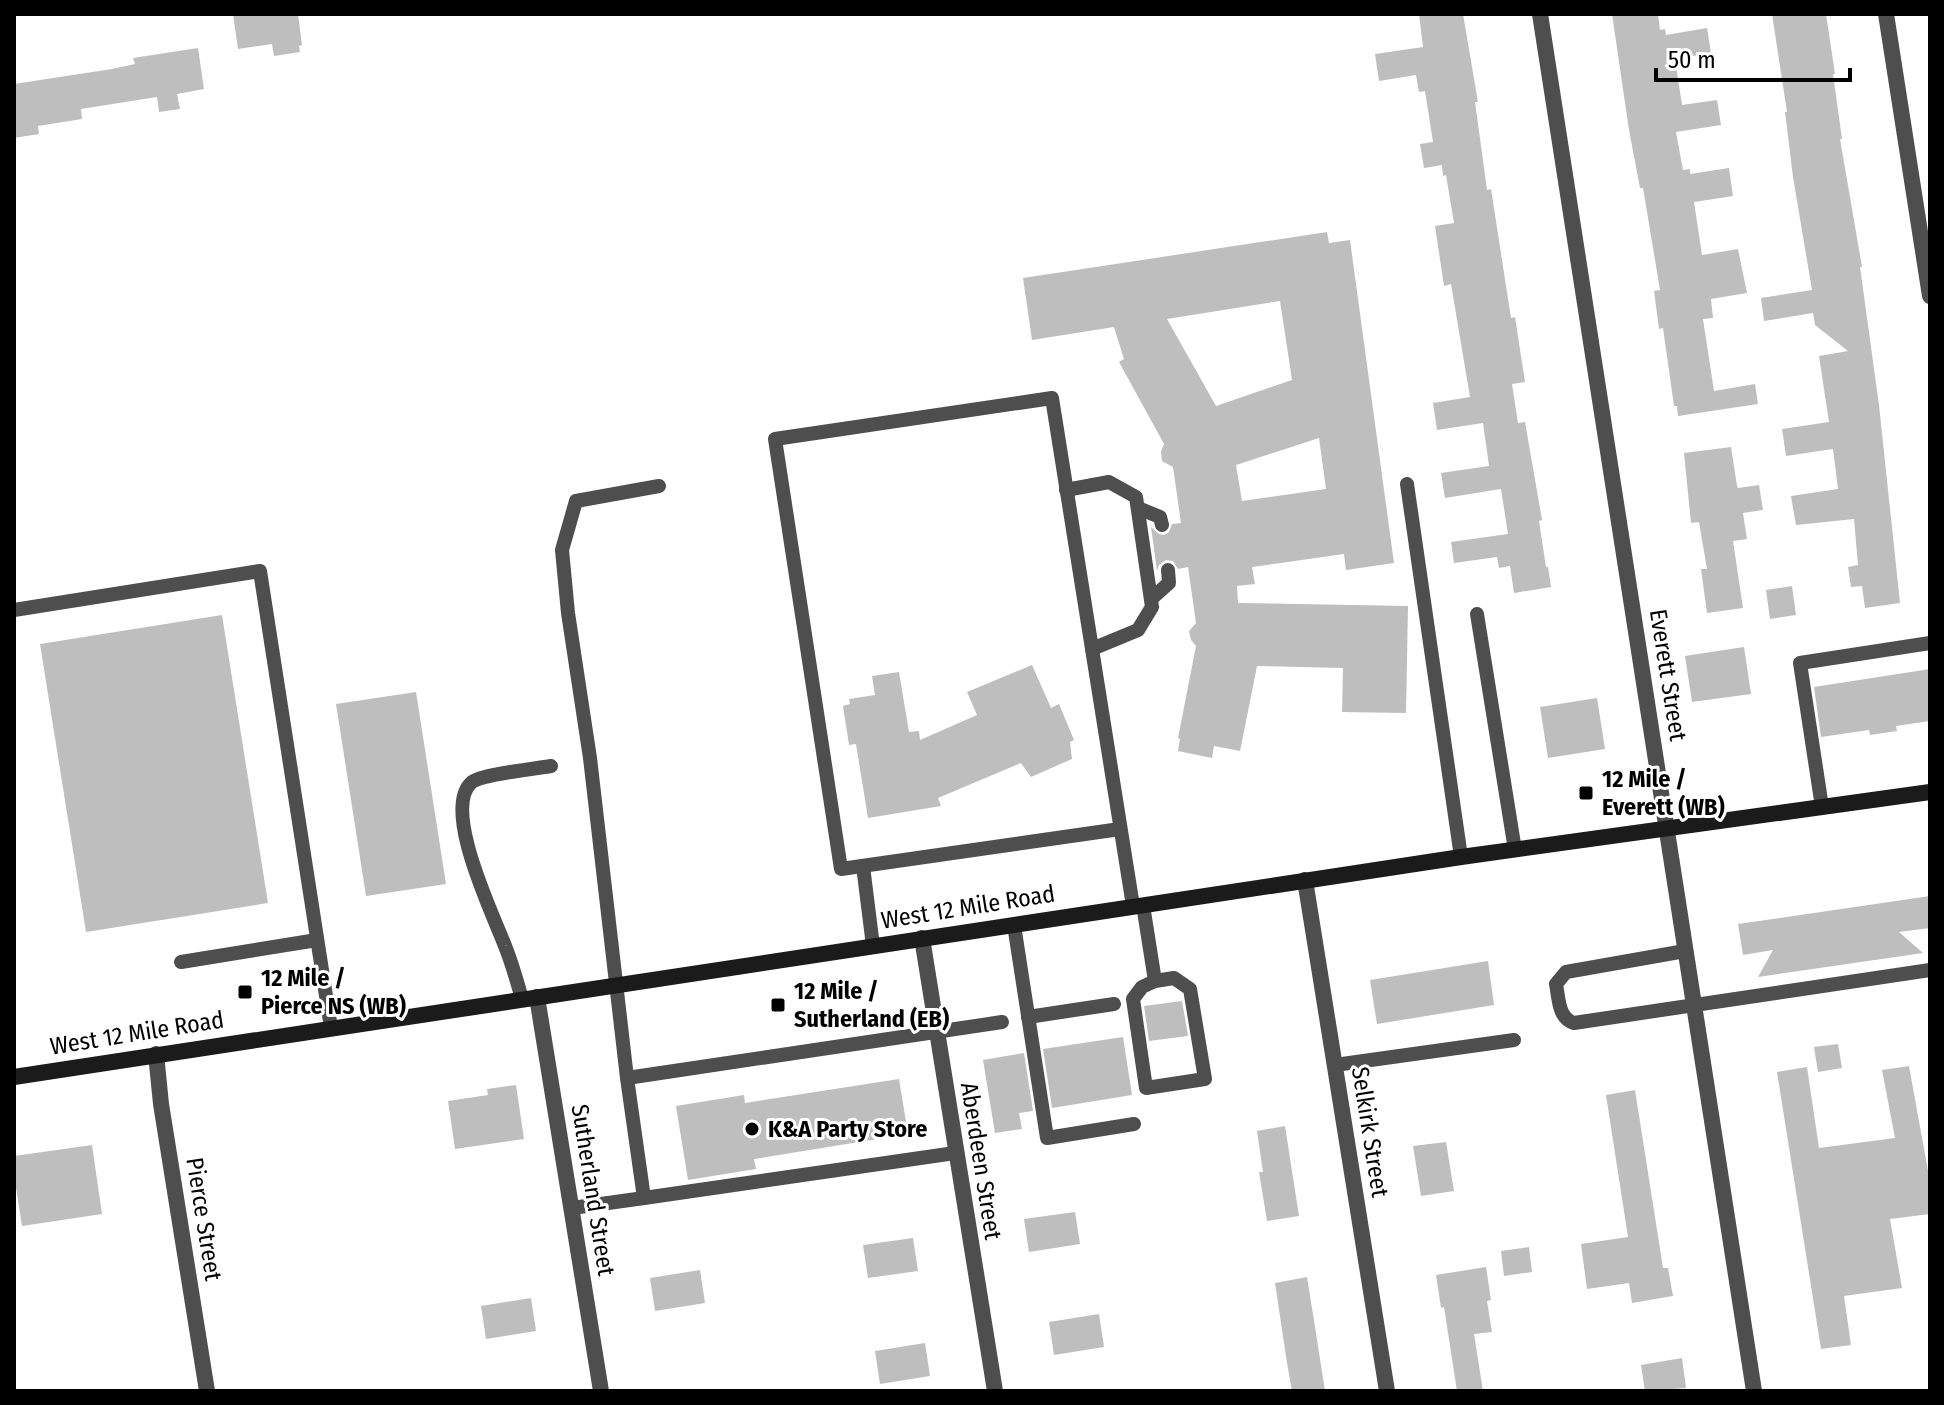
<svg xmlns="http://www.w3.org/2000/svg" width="1944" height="1405" font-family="'Fira Sans Condensed',sans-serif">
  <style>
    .building { fill: #bebebe; fill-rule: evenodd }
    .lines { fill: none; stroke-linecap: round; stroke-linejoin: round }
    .service { stroke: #4e4e4e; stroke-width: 14 }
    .minor { stroke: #4e4e4e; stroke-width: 16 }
    .secondary { stroke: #1b1b1b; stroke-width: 16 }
    .poi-dot { fill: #000; stroke: #fff; stroke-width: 3 }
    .labels { text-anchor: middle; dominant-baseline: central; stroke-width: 6; stroke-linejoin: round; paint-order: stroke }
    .street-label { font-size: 24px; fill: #000; stroke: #fff }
    .poi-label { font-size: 24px; font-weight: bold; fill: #000; stroke: #fff; text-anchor: start }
  </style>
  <rect width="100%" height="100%" fill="#fff"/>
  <g class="building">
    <polygon points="233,14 298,14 302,45 299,46 300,52 274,56 272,44 238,49"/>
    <polygon points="1419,14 1463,14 1478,102 1475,102 1487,190 1491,189 1511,318 1515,317 1525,382 1512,384 1518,423 1525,422 1542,520 1539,521 1546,567 1548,567 1551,587 1514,593 1510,566 1499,568 1497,557 1454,563 1451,542 1508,534 1501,489 1445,498 1441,473 1489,466 1483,423 1437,430 1433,403 1470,397 1451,284 1444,286 1435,226 1454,223 1446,175 1443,176 1442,165 1424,168 1420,144 1433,142 1425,91 1419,92 1416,75 1379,81 1375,54 1423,47"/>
    <polygon points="1612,14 1658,14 1660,30 1665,29 1666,35 1707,28 1711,53 1675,59 1682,105 1717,100 1721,125 1676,132 1683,170 1690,169 1690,174 1729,168 1733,196 1694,202 1702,255 1738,249 1747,293 1711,299 1713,318 1703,319 1714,391 1755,384 1758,404 1678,416 1677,406 1674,406 1663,328 1659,329 1654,291 1660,290 1643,188 1640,188 1629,130"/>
    <polygon points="1772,14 1826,14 1835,74 1833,74 1842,139 1840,139 1862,267 1860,267 1879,405 1900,603 1865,608 1862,586 1851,587 1848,567 1858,565 1854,519 1796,525 1791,496 1838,489 1833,449 1786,456 1782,429 1829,422 1819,356 1848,351 1815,325 1813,313 1764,321 1761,298 1812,290 1793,177 1785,112 1787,112"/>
    <polygon points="198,48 204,89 177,94 180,109 159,112 157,97 81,109 82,119 38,126 39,134 14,138 14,84 112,69 135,64 133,58"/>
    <path d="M1327,232L1329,243L1350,240L1394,563L1346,570L1344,554L1252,567L1255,584L1237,586L1238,603L1408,606L1406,713L1342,712L1343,668L1257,666L1240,751L1214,746L1212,758L1178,751L1180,739L1178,738L1196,646L1191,640L1189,631L1196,623L1188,567L1178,569L1173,561L1166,560L1159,565L1157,571L1151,527L1159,534L1164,535L1169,532L1172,524L1181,523L1173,467L1162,461L1161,452L1164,444L1119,362L1124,359L1114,327L1032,340L1023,278ZM1280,301L1292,380L1216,406L1167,319ZM1319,438L1326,489L1242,501L1236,465Z"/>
    <polygon points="1731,447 1737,486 1738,488 1759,485 1763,510 1743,513 1747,539 1733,541 1743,608 1707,613 1701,569 1707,569 1699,522 1691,523 1684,453"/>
    <polygon points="1792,586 1796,615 1770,619 1766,590"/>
    <polygon points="222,615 268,903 86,932 40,644"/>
    <polygon points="1744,647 1751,694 1692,702 1685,656"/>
    <polygon points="1032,665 1051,708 1059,704 1074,740 1070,742 1072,759 1031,777 1021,763 938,798 941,806 868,818 856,744 849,745 843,706 850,704 849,699 875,695 872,676 899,672 909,732 919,731 920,740 977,715 967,692"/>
    <polygon points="1930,669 1930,721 1896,726 1897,731 1870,735 1869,730 1821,737 1814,687"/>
    <polygon points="416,692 446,884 366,896 336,704"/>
    <polygon points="1597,698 1605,749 1548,758 1540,707"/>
    <polygon points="1930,896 1930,928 1899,932 1923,953 1758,977 1773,950 1743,955 1738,924"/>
    <polygon points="1488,961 1494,1005 1377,1024 1370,980"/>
    <polygon points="1182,1001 1188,1036 1149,1041 1144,1006"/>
    <polygon points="1123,1037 1132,1095 1052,1108 1043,1049"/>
    <polygon points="1838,1044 1842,1068 1818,1072 1814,1047"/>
    <polygon points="1024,1053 1033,1111 1019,1113 1022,1129 995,1133 983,1060"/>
    <polygon points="1909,1066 1930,1182 1930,1214 1890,1219 1902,1288 1844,1296 1851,1345 1821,1349 1777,1072 1807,1067 1819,1148 1895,1138 1882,1070"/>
    <polygon points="899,1079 908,1134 754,1159 756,1169 688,1180 676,1106 744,1095 745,1103"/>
    <polygon points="516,1085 524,1139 455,1149 448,1101 488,1095 487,1089"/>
    <polygon points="1635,1090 1663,1268 1668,1268 1673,1296 1632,1303 1629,1283 1587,1289 1581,1244 1628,1237 1606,1095"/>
    <polygon points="1285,1126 1299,1216 1267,1221 1259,1172 1263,1172 1257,1131"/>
    <polygon points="1446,1142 1454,1191 1421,1196 1413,1146"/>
    <polygon points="92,1145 102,1214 22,1226 14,1175 14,1156"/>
    <polygon points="1075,1212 1080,1244 1029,1252 1024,1219"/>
    <polygon points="913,1238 918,1271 868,1278 863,1245"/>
    <polygon points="1529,1247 1532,1272 1504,1276 1501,1251"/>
    <polygon points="1486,1267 1491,1300 1487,1301 1492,1332 1474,1334 1483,1391 1457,1391 1444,1307 1441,1308 1436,1275"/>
    <polygon points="700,1270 705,1303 655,1311 650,1278"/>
    <polygon points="1307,1277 1315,1327 1325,1391 1292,1391 1287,1363 1275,1283"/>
    <polygon points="531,1298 536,1331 486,1339 481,1306"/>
    <polygon points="1099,1314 1104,1347 1054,1355 1049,1322"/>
    <polygon points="925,1343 930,1376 880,1384 875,1351"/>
    <polygon points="1682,1358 1686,1388 1645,1391 1641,1365"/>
  </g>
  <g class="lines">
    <g class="service">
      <polyline points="1407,484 1461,857"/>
      <polyline points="659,486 576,501 562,550 568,613 590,758 627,1078 1002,1022"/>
      <polyline points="1066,490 1109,482 1136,497 1152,607 1138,630 1092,649"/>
      <polyline points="1138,508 1160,517 1162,525"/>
      <polyline points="1151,599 1169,583 1168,570"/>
      <polyline points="14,610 260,571 331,1028"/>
      <polyline points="1477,614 1515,850"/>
      <polyline points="1822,807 1800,663 1930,643"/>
      <polyline points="1120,829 841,869 775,439 1052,398 1133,906"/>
      <polyline points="863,866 873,946"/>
      <polyline points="1143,905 1155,981 1142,987 1133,999 1146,1088 1205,1079 1190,989 1174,978 1155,981"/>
      <polyline points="1014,925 1047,1138 1134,1124"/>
      <path d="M1685,951L1566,972L1556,984C1559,999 1558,1018 1574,1023L1930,970"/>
      <polyline points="181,962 317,940"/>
      <path d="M522,999C517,981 512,963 505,946C493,914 441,808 472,782C482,774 535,769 551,766"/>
      <polyline points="1028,1017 1114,1004"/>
      <polyline points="1335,1065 1514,1040"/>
      <polyline points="644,1198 955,1153"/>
      <polyline points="572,1208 644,1198 627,1078"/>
    </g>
    <g class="minor">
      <polyline points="1540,14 1754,1391"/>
      <polyline points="1886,14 1930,296"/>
      <polyline points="1305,880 1387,1391"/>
      <polyline points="922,938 995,1391"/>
      <polyline points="537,997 601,1391"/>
      <polyline points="156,1054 161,1104 207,1391"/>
    </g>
    <polyline class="secondary" points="14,1077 1461,857 1930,792"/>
  </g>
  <g class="poi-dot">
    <rect x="1578" y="785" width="16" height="16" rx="4"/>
    <rect x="237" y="984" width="16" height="16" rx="4"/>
    <rect x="770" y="997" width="16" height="16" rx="4"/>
    <circle cx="752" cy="1129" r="8"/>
  </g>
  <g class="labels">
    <g class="street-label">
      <text transform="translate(1668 675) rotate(81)">Everett Street</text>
      <text transform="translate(968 907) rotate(-9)">West 12 Mile Road</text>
      <text transform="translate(137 1033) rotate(-9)">West 12 Mile Road</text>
      <text transform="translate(1370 1132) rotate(81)">Selkirk Street</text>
      <text transform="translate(981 1161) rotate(81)">Aberdeen Street</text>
      <text transform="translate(593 1190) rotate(81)">Sutherland Street</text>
      <text transform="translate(204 1219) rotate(81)">Pierce Street</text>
    </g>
    <g class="poi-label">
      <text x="1602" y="779">12 Mile /<tspan x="1602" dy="28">Everett (WB)</tspan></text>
      <text x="261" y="978">12 Mile /<tspan x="261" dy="28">Pierce NS (WB)</tspan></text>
      <text x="794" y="991">12 Mile /<tspan x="794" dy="28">Sutherland (EB)</tspan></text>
      <text x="768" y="1129">K&amp;A Party Store</text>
    </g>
  </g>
  <rect width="1944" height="1405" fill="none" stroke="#000000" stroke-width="32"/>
  <path d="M1656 68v12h194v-12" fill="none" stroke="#000000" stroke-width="4"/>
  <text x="1668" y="68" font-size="24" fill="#000000" stroke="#ffffff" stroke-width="6" paint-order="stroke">50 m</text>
</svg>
